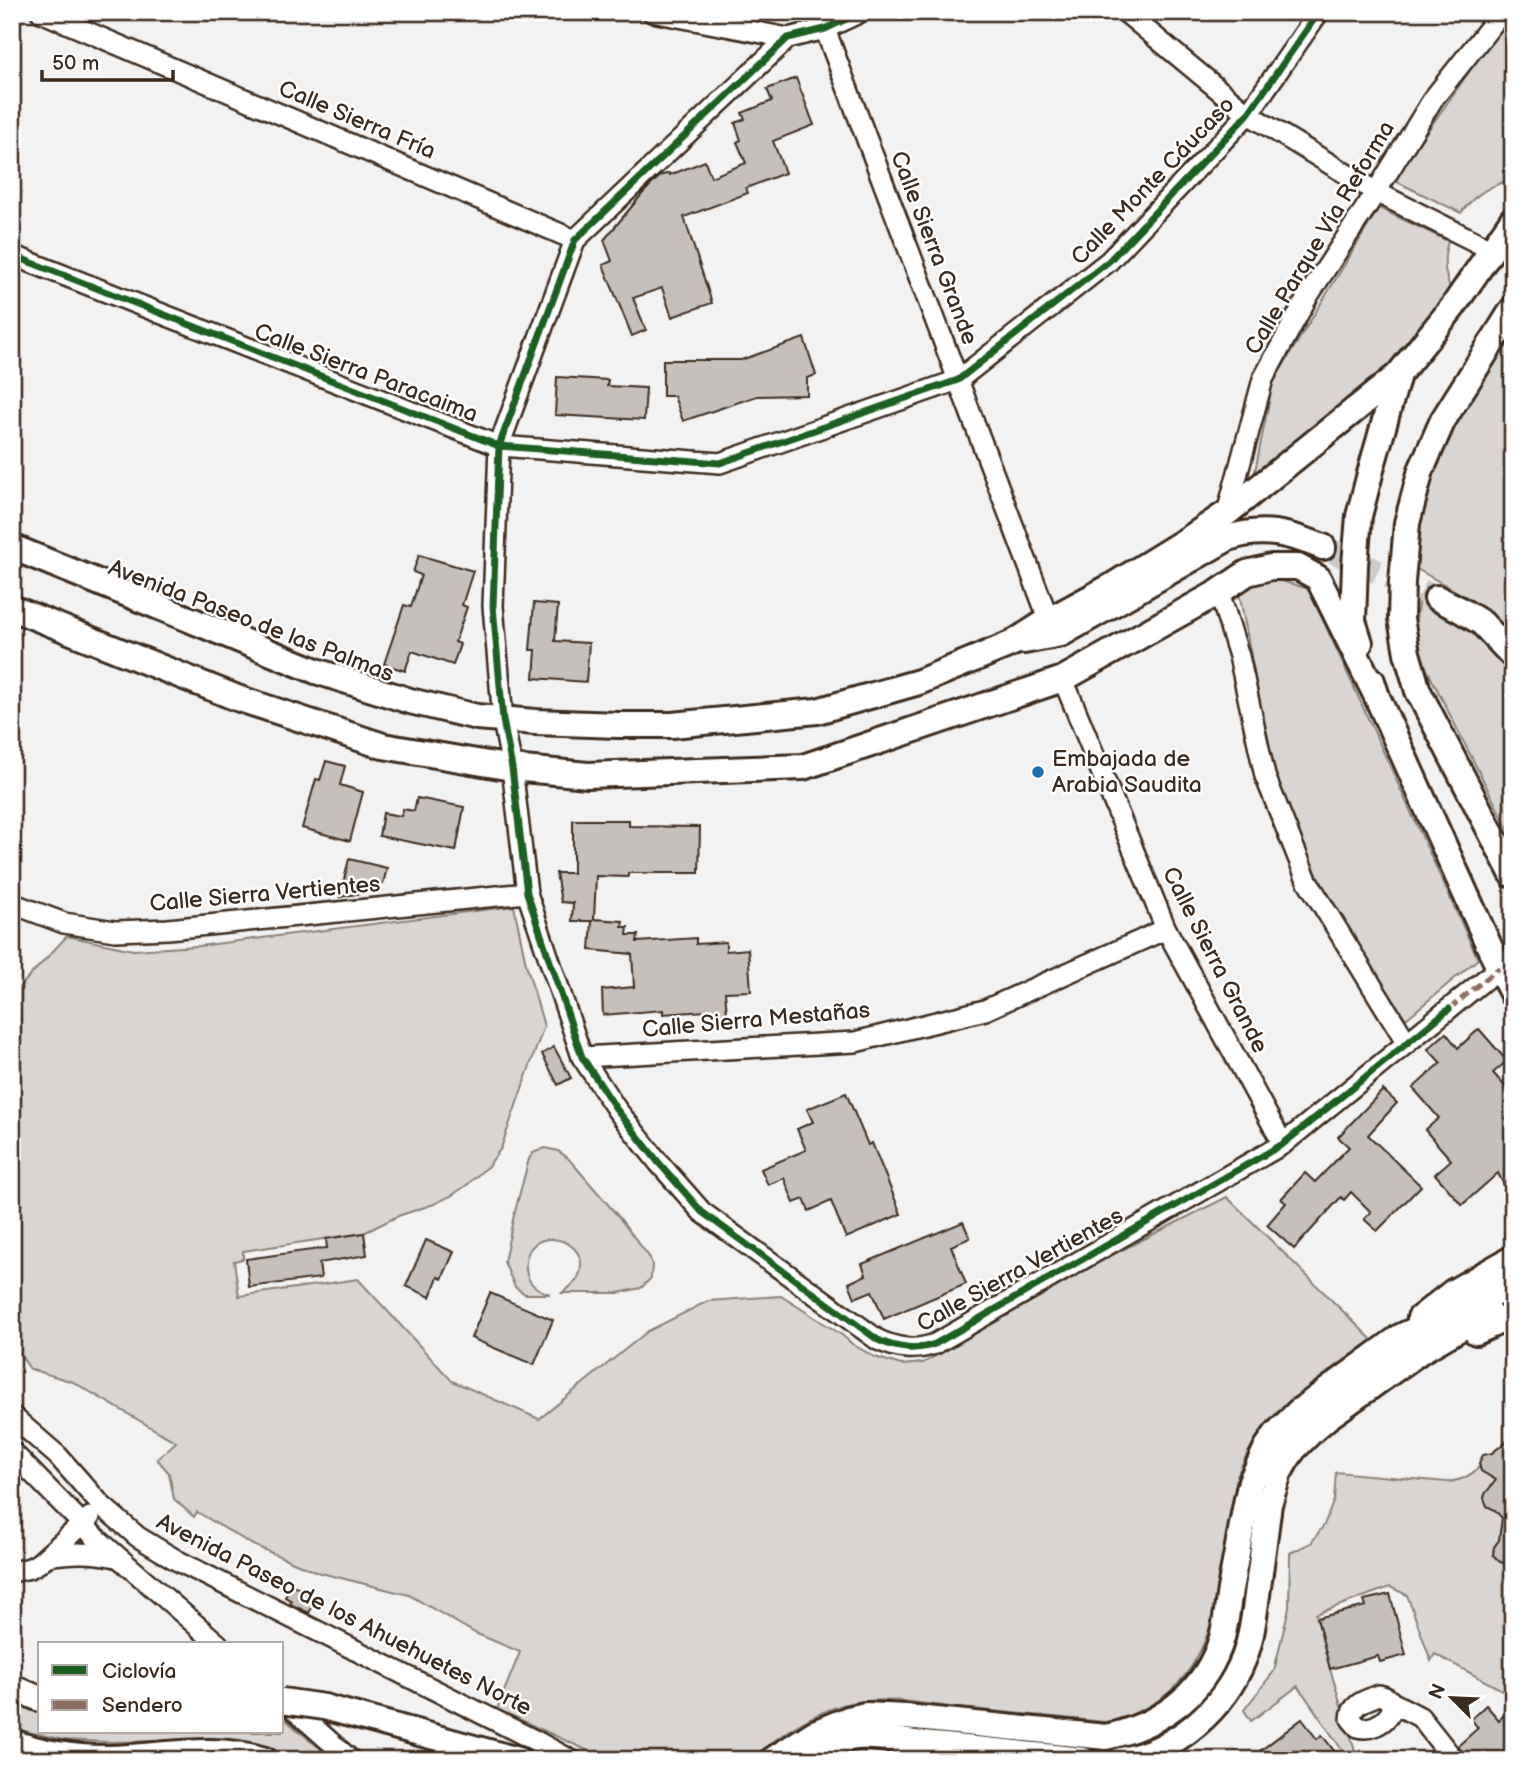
<svg xmlns="http://www.w3.org/2000/svg" width="1525" height="1772" font-family="'Balsamiq Sans',sans-serif">
  <style>
    .green { fill: #d8d5d2; stroke: #8a8078; stroke-width: 2 }
    .building { fill: #c6c0bd; stroke: #3b2a1e; stroke-width: 2 }
    .lines { fill: none; stroke-linecap: round; stroke-linejoin: round }
    .major-tunnel { stroke: #cecac8; stroke-width: 24; stroke-dasharray: 24 12; stroke-linecap: butt }
    .minor-casing { stroke: #3b2a1e; stroke-width: 24 }
    .major-casing { stroke: #3b2a1e; stroke-width: 30 }
    .minor { stroke: #fff; stroke-width: 19 }
    .major { stroke: #fff; stroke-width: 24 }
    .major-bridge-casing { stroke: #3b2a1e; stroke-width: 30; stroke-linecap: butt }
    .major-bridge { stroke: #fff; stroke-width: 24 }
    .quiet { stroke: #8d6e63; stroke-width: 5; stroke-dasharray: 10 5; stroke-linecap: butt }
    .cycleway-casing { stroke: #fff; stroke-width: 11 }
    .cycleway { stroke: #1b5e20; stroke-width: 7 }
    .poi-dot { fill: #1f6fb2; stroke: #fff; stroke-width: 2.5 }
    .labels { text-anchor: middle; dominant-baseline: central; stroke-width: 5; stroke-linejoin: round; paint-order: stroke }
    .street-label { font-size: 23px; fill: #3b2a1e; stroke: #fff }
    .poi-label { font-size: 23px; fill: #3b2a1e; stroke: #fff; text-anchor: start }
  </style>
  <rect width="100%" height="100%" fill="#f3f2f2"/>
  <filter id="ink" filterUnits="userSpaceOnUse"><feTurbulence type="fractalNoise" baseFrequency=".0143" numOctaves="2"/><feDisplacementMap in="SourceGraphic" scale="14" xChannelSelector="R" yChannelSelector="G"/><feConvolveMatrix kernelMatrix="1 2 1 2 8 2 1 2 1" color-interpolation-filters="sRGB"/></filter>
  <g filter="url(#ink)">
    <g class="green">
      <path d="M1513,13V180C1490,184 1474,195 1461,213L1393,180L1495,35Z"/>
      <path d="M1379,208L1448,241C1442,259 1444,275 1452,292L1393,367L1253,481L1273,382Z"/>
      <polygon points="1511,333 1513,333 1513,636 1483,609 1461,594 1417,569 1411,555 1438,448"/>
      <polygon points="1268,577 1309,589 1478,959 1406,1019 1333,911 1274,778 1239,592"/>
      <polygon points="1419,597 1478,632 1513,676 1513,839 1413,642"/>
      <path d="M514,906L526,964L544,1026L501,1148L489,1165L467,1185L451,1196L434,1204L398,1216L364,1233L243,1251V1259L234,1261L239,1296L358,1279L452,1381L539,1419L648,1331L708,1301L781,1296L842,1335L852,1344L875,1357L901,1365L923,1363L1116,1253L1227,1197L1372,1340L1289,1401C1264,1423 1249,1446 1237,1476L1211,1623C1195,1677 1161,1711 1105,1722C1054,1717 1002,1712 950,1707C923,1704 893,1698 865,1701C827,1704 779,1732 753,1760H608L497,1709L520,1652L475,1633L409,1595L317,1572L253,1545L197,1512L194,1517L174,1499L169,1473L157,1459L176,1442L73,1382L30,1369L21,1356L12,1347V995L67,936L133,950L199,946Z"/>
      <path d="M545,1148L558,1151L568,1158L618,1216L650,1258L652,1265L651,1278L641,1288L618,1293H562C567,1289 575,1284 578,1278C597,1237 522,1220 526,1269C527,1284 538,1290 550,1294H525L515,1287L504,1262L514,1215L529,1159L533,1153Z"/>
      <path d="M1479,1467C1485,1477 1502,1475 1513,1476V1543H1497L1493,1551L1496,1559L1504,1563L1511,1572L1510,1581H1513V1696L1435,1654L1431,1661L1407,1595L1390,1587L1316,1614L1330,1669L1358,1760H1349L1298,1686L1251,1721L1244,1710L1274,1671L1289,1607L1290,1553L1311,1543L1324,1525L1334,1500L1336,1472L1447,1482C1460,1481 1470,1477 1479,1467Z"/>
      <polygon points="12,1699 40,1708 40,1732 282,1732 282,1717 334,1760 295,1760 265,1747 222,1740 108,1742 63,1740 12,1728"/>
    </g>
    <g class="building">
      <polygon points="796,78 814,125 773,141 785,173 746,188 748,193 684,217 712,303 672,317 662,288 633,298 646,330 632,336 603,265 612,261 604,240 643,193 660,176 669,173 670,175 705,161 711,177 746,163 737,142 741,140 735,123 745,119 742,113 772,101 767,89"/>
      <polygon points="804,338 816,375 807,378 807,395 757,396 683,421 674,396 663,396 663,360 741,360"/>
      <polygon points="557,377 608,380 607,386 646,388 644,420 555,415"/>
      <polygon points="419,555 473,571 462,605 467,607 455,642 460,644 453,665 412,651 405,671 384,664 404,605 411,607 421,575 413,572"/>
      <polygon points="534,603 558,605 555,641 589,643 586,682 534,678 536,650 530,650"/>
      <polygon points="326,761 345,766 340,785 363,792 350,841 302,828 316,779 320,780"/>
      <polygon points="417,798 464,807 456,851 379,836 383,813 401,816 403,809 414,811"/>
      <polygon points="573,820 629,820 629,826 700,827 699,873 628,873 628,877 596,876 594,919 623,921 622,927 628,927 627,935 638,935 637,942 696,938 696,944 726,942 726,951 748,949 751,991 725,992 728,1024 708,1026 706,1011 663,1014 663,1010 603,1015 602,990 634,987 632,954 590,950 592,921 572,921 573,903 561,902 556,873 573,873"/>
      <polygon points="349,859 387,868 383,884 371,881 368,892 340,897"/>
      <polygon points="1479,1029 1507,1061 1493,1073 1513,1095 1513,1112 1506,1118 1513,1125 1513,1203 1498,1173 1462,1205 1435,1174 1451,1160 1425,1130 1439,1118 1413,1088 1441,1063 1428,1049 1446,1033 1458,1048"/>
      <polygon points="554,1047 571,1078 558,1085 542,1054"/>
      <polygon points="1383,1090 1397,1103 1368,1135 1421,1186 1377,1231 1364,1219 1371,1212 1351,1192 1344,1200 1341,1197 1294,1249 1267,1225 1286,1203 1281,1199 1305,1173 1315,1182 1349,1147 1338,1137"/>
      <polygon points="846,1093 868,1145 872,1143 901,1214 846,1238 831,1201 809,1211 804,1199 794,1203 784,1178 768,1185 761,1169 806,1150 797,1129 813,1122 807,1109"/>
      <polygon points="963,1222 970,1238 951,1246 966,1284 884,1319 872,1291 855,1298 849,1283 866,1275 862,1264"/>
      <polygon points="364,1233 367,1255 319,1263 321,1278 249,1287 246,1259 327,1248 326,1239"/>
      <polygon points="426,1240 454,1252 442,1279 438,1277 430,1297 406,1286"/>
      <polygon points="490,1293 553,1320 534,1365 471,1338"/>
      <polygon points="1513,1436 1513,1565 1500,1562 1493,1555 1494,1547 1499,1540 1502,1518 1495,1510 1487,1506 1484,1498 1485,1494 1496,1480 1481,1471 1479,1463 1483,1455 1492,1453"/>
      <polygon points="291,1584 317,1598 309,1613 290,1604 292,1601 285,1597"/>
      <polygon points="1390,1594 1406,1655 1380,1662 1378,1656 1330,1669 1317,1618 1366,1606 1364,1600"/>
      <polygon points="1486,1705 1499,1720 1504,1715 1513,1725 1513,1760 1468,1760 1458,1746 1478,1728 1471,1719"/>
      <polygon points="1302,1719 1317,1739 1322,1735 1341,1760 1248,1760"/>
    </g>
    <g class="lines">
      <polyline class="major-tunnel" points="1323,547 1437,598"/>
      <defs>
        <g id="minor">
          <polyline points="41,12 575,240"/>
          <polyline points="652,12 788,38"/>
          <polyline points="816,12 825,29 1049,620"/>
          <path d="M861,12L825,29L788,38L575,240L499,446L493,606L503,720L512,768L527,893L582,1057L617,1110L659,1163L702,1212L878,1340C898,1349 915,1351 935,1344L1283,1144L1499,968"/>
          <polyline points="1125,12 1248,114 1376,192 1492,250"/>
          <polyline points="12,255 499,446 720,463 958,380 1109,261 1248,114 1319,12"/>
          <polyline points="1227,513 1263,379 1308,296 1376,192 1433,99 1502,12"/>
          <polyline points="1219,592 1239,656 1265,776 1307,880 1407,1043"/>
          <polyline points="1063,679 1166,929 1283,1144"/>
          <polyline points="12,902 19,906 64,923 115,931 168,929 527,893"/>
          <polyline points="582,1057 855,1042 985,1010 1166,929"/>
          <polyline points="12,1416 58,1456 101,1505 138,1537 178,1561 538,1742 571,1760"/>
          <polyline points="12,1452 94,1536 218,1644"/>
          <path d="M48,1556C73,1552 91,1552 116,1557"/>
          <polyline points="12,1572 30,1568 39,1563 90,1517"/>
          <path d="M1379,1695C1409,1701 1381,1734 1358,1727L1351,1719C1351,1703 1367,1700 1379,1695Z"/>
          <polyline points="283,1700 351,1760"/>
          <polyline points="1391,1702 1420,1717 1454,1760"/>
        </g>
        <g id="major">
          <polyline points="1513,309 1443,420 1421,470 1407,523 1402,582 1401,619 1407,653 1418,691 1513,875"/>
          <polyline points="12,547 316,671 410,701 477,717 535,722 618,725 672,725 817,711 919,682 1013,643 1049,620 1112,586 1193,536 1227,513 1398,375"/>
          <polyline points="1437,598 1459,609 1482,623 1513,656"/>
          <polyline points="12,608 237,698 383,746 512,768 588,775 803,767 1063,679 1219,592 1247,573 1271,567 1298,567 1318,578 1377,697"/>
          <path d="M1024,641L1061,634L1228,538C1263,526 1290,534 1323,547"/>
          <polyline points="1360,643 1353,621 1355,565 1359,516 1372,466 1398,375 1452,308 1513,219"/>
          <polyline points="1372,681 1377,697 1499,968 1513,995"/>
          <polyline points="1420,1318 1453,1292 1513,1258"/>
          <polyline points="1476,1332 1513,1315"/>
          <polyline points="12,1687 40,1699"/>
          <polyline points="324,1707 518,1760"/>
          <path d="M12,1742C50,1756 90,1760 130,1757C175,1754 220,1746 265,1760"/>
          <path d="M772,1760L814,1733L848,1719L866,1715L906,1717L1106,1737C1156,1726 1200,1698 1219,1647C1226,1629 1227,1609 1230,1589C1236,1559 1241,1529 1247,1499L1251,1481L1267,1447L1276,1434L1298,1412L1400,1337L1513,1285"/>
          <path d="M809,1760C822,1747 839,1739 857,1737C878,1735 901,1742 922,1744C975,1749 1029,1754 1083,1760"/>
          <path d="M1121,1760C1176,1751 1224,1709 1244,1658C1252,1638 1254,1616 1257,1595C1261,1565 1265,1535 1269,1504L1279,1473L1287,1459L1294,1449L1313,1430L1328,1417L1422,1350L1488,1312"/>
        </g>
      </defs>
      <use href="#minor" class="minor-casing"/>
      <use href="#major" class="major-casing"/>
      <use href="#minor" class="minor"/>
      <use href="#major" class="major"/>
      <defs>
        <polyline id="major-bridge" points="282,1701 324,1707"/>
      </defs>
      <use href="#major-bridge" class="major-bridge-casing"/>
      <use href="#major-bridge" class="major-bridge"/>
      <polyline class="quiet" points="1449,1009 1499,968"/>
      <defs>
        <g id="cycleway">
          <path d="M861,12L825,29L788,38L575,240L499,446L493,606L503,720L512,768L527,893L582,1057L617,1110L659,1163L702,1212L878,1340C898,1349 915,1351 935,1344L1283,1144L1449,1009"/>
          <polyline points="12,255 499,446 720,463 958,380 1109,261 1248,114 1319,12"/>
        </g>
      </defs>
      <use href="#cycleway" class="cycleway-casing"/>
      <use href="#cycleway" class="cycleway"/>
    </g>
  </g>
  <circle class="poi-dot" cx="1038" cy="772" r="7"/>
  <g class="labels">
    <g class="street-label">
      <text transform="translate(357 120) rotate(23)">Calle Sierra Fría</text>
      <text transform="translate(1153 181) rotate(-46)">Calle Monte Cáucaso</text>
      <text transform="translate(1320 238) rotate(-59)">Calle Parque Vía Reforma</text>
      <text transform="translate(934 248) rotate(69)">Calle Sierra Grande</text>
      <text transform="translate(366 373) rotate(21)">Calle Sierra Paracaima</text>
      <text transform="translate(251 621) rotate(21)">Avenida Paseo de las Palmas</text>
      <text transform="translate(265 894) rotate(-5)">Calle Sierra Vertientes</text>
      <text transform="translate(1215 960) rotate(63)">Calle Sierra Grande</text>
      <text transform="translate(756 1020) rotate(-5)">Calle Sierra Mestañas</text>
      <text transform="translate(1020 1270) rotate(-29)">Calle Sierra Vertientes</text>
      <text transform="translate(344 1615) rotate(27)">Avenida Paseo de los Ahuehuetes Norte</text>
    </g>
    <g class="poi-label">
      <text x="1052" y="759">Embajada de<tspan x="1052" dy="26">Arabia Saudita</tspan></text>
    </g>
  </g>
  <rect width="1525" height="1772" fill="none" stroke="#fff" stroke-width="42"/>
  <rect x="21" y="21" width="1483" height="1730" fill="none" stroke="#3b2a1e" stroke-width="2.5" filter="url(#ink)"/>
  <rect x="38" y="1642" width="245" height="91" fill="#ffffff" stroke="#b1aaa5" stroke-width="2"/>
  <rect x="52" y="1665" width="35" height="10" fill="#1b5e20" stroke="#b1aaa5" stroke-width="2"/>
  <text x="102" y="1678" font-size="21" fill="#3b2a1e">Ciclovía</text>
  <rect x="52" y="1700" width="35" height="10" fill="#8d6e63" stroke="#b1aaa5" stroke-width="2"/>
  <text x="102" y="1712" font-size="21" fill="#3b2a1e">Sendero</text>
  <g transform="translate(1452 1698) rotate(294)" stroke="#ffffff" stroke-width="5" paint-order="stroke">
  <path d="M0-5L12 26L0 18L-12 26Z" fill="#3b2a1e"/>
  <text y="-10" font-size="19" font-weight="bold" text-anchor="middle" fill="#3b2a1e">N</text>
  </g>
  <path d="M42 70v10h131v-10" fill="none" stroke="#3b2a1e" stroke-width="3.5"/>
  <text x="52" y="70" font-size="21" fill="#3b2a1e" stroke="#ffffff" stroke-width="5" paint-order="stroke">50 m</text>
</svg>
